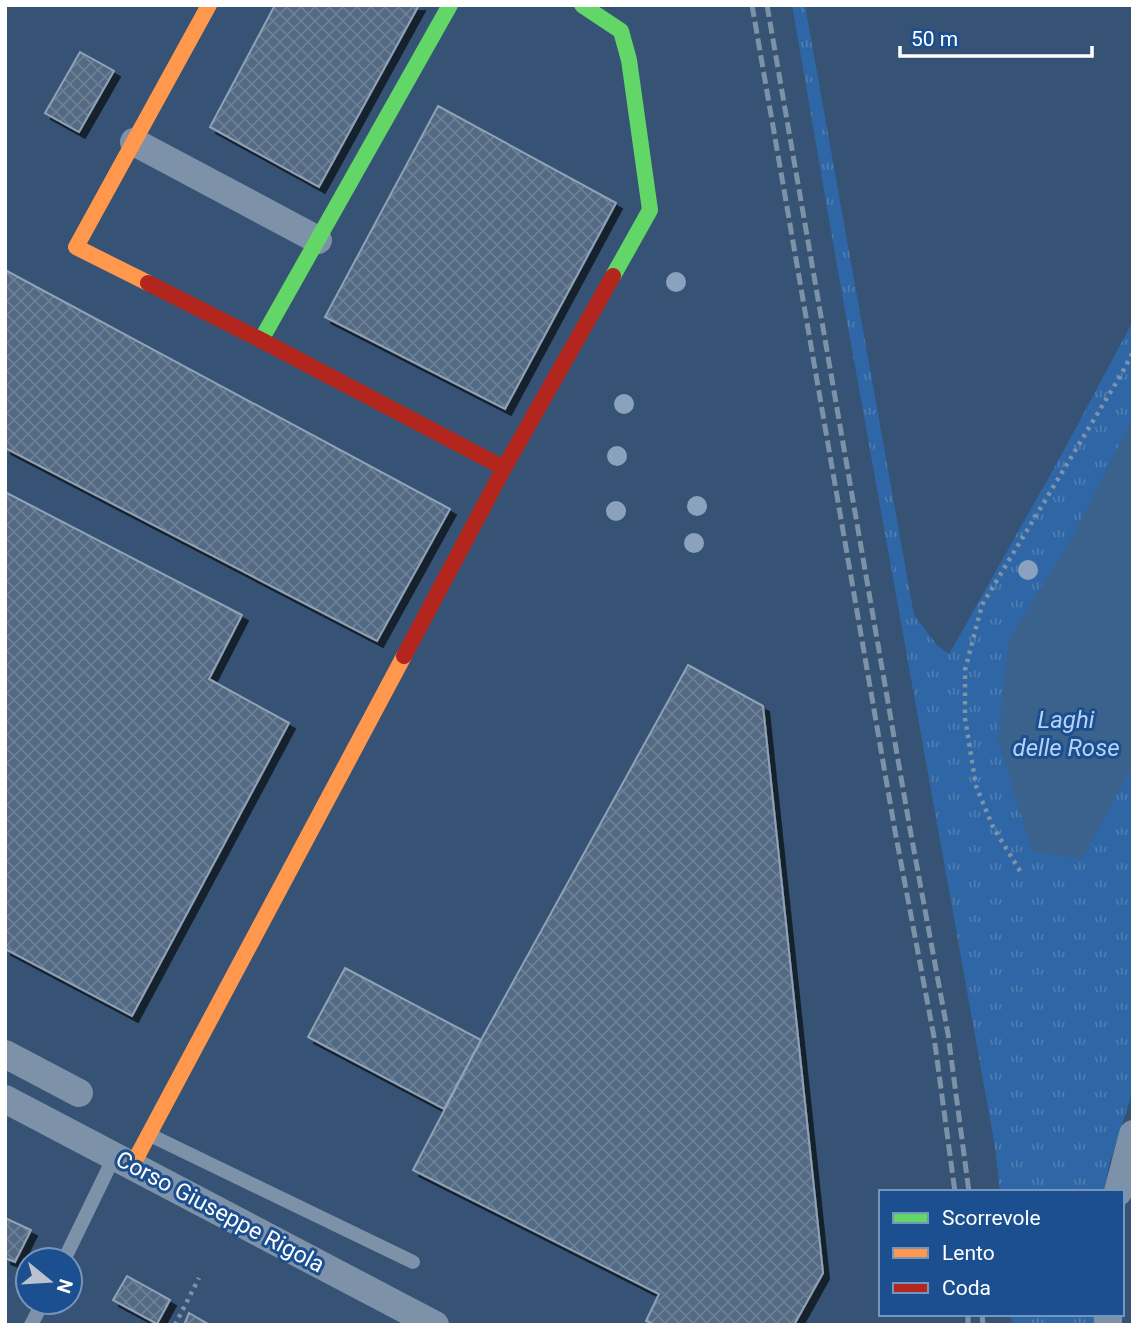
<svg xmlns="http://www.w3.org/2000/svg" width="1138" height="1330" font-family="Roboto,sans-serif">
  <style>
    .grass { fill: url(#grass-tufts) }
    .water { fill: #3b618d }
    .building { fill: url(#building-cross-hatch); stroke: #92a2b6; stroke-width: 2; filter: url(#shadow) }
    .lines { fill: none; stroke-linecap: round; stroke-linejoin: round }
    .path { stroke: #7d92a8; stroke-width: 4.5; stroke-dasharray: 3.5 5; stroke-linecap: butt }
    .lane { stroke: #7d92a8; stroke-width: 14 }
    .street { stroke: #7d92a8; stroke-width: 28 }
    .fast { stroke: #63d668; stroke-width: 16 }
    .slow { stroke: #ff974d; stroke-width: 16 }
    .jam { stroke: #b3261e; stroke-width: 16 }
    .rail { stroke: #7e92a7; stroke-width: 5; stroke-dasharray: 12 5; stroke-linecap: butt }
    .tree { fill: #8aa2be }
    .labels { text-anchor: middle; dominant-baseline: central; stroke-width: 6; stroke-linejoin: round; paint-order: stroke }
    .street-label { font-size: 23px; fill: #fff; stroke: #1b4f8f }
    .water-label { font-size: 24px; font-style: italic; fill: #b5d3f5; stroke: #1b4f8f }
  </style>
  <defs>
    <pattern id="grass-tufts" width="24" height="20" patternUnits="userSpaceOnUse" patternTransform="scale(1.75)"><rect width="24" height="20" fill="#2f66a5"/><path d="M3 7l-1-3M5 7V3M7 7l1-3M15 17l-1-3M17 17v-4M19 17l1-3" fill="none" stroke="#4e7db2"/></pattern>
    <pattern id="building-cross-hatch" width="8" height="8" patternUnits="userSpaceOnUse" patternTransform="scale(1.75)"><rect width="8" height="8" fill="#526984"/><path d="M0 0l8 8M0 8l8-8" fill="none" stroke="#6c8096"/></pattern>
    <filter id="shadow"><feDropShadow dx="6" dy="6" stdDeviation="0" flood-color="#0009"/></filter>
  </defs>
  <rect width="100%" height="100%" fill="#365274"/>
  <g class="grass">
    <polygon points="792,5 805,5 914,615 937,645 949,654 1063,452 1133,321 1133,1090 1108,1169 1106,1192 1000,1192 995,1147 839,277"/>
    <polygon points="1011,1314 1094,1314 1094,1325 1012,1325"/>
  </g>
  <polygon class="water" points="1133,418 1133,765 1082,859 1032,851 998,739 1009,640 1074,534"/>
  <g class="building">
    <polygon points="275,5 419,5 319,187 210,127"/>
    <polygon points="80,52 114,71 79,132 45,113"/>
    <polygon points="438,106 616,203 505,409 325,317"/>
    <polygon points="5,270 450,509 377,641 5,448"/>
    <polygon points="5,492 242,615 209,679 289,723 132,1016 5,949"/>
    <polygon points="688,665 763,706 823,1273 794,1325 655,1325 646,1321 659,1294 413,1170 481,1040"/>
    <polygon points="345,968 481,1040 444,1109 308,1037"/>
    <polygon points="5,1218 31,1230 15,1262 5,1258"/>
    <polygon points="127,1276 170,1300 157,1324 113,1300"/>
    <polygon points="189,1313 210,1325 184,1325"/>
  </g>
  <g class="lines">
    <g class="path">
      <polyline points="1020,871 993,827 976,786 965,718 965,670 982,605 1122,373 1133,352"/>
      <polyline points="175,1325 199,1278"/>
    </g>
    <g class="lane">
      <polyline points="150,1135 413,1262"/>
      <polyline points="64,1260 114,1157"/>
      <polyline points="31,1325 43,1302"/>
    </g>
    <g class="street">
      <polyline points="134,142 318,240"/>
      <polyline points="5,1054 79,1093"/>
      <polyline points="5,1099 435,1325"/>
      <polyline points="1118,1192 1133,1134"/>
      <polyline points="1108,1314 1108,1325"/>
    </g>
    <g class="fast">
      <polyline points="582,5 621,31 629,60 650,210 613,276"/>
      <polyline points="261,340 450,5"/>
    </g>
    <g class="slow">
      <polyline points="148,283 76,247 209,5"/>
      <polyline points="132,1166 404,656"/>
    </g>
    <g class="jam">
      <polyline points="148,283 261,340 504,468"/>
      <polyline points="404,656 504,468 613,276"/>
    </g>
    <g class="rail">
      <polyline points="752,5 895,831 934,1037 955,1192"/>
      <polyline points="767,5 910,829 948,1034 969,1192"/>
      <polyline points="968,1314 968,1325"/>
      <polyline points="982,1314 983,1325"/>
    </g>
  </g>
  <g class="tree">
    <circle cx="676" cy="282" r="10"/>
    <circle cx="624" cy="404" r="10"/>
    <circle cx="617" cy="456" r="10"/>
    <circle cx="697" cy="506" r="10"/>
    <circle cx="616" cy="511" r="10"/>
    <circle cx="694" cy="543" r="10"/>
    <circle cx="1028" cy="570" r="10"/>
  </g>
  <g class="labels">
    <g class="street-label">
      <text transform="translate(220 1212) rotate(28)">Corso Giuseppe Rigola</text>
    </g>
    <g class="water-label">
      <text x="1066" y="720">Laghi<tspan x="1066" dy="28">delle Rose</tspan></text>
    </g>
  </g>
  <rect width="1138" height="1330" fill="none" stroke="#ffffff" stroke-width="14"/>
  <rect x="879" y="1190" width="245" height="126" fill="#1b4f8f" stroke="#7695bc" stroke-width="2"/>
  <rect x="893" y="1213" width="35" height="10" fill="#63d668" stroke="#7695bc" stroke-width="2"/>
  <text x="942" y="1225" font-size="21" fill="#ffffff">Scorrevole</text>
  <rect x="893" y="1248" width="35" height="10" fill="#ff974d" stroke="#7695bc" stroke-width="2"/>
  <text x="942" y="1260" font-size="21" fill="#ffffff">Lento</text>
  <rect x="893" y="1283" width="35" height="10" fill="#b3261e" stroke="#7695bc" stroke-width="2"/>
  <text x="942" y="1295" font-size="21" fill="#ffffff">Coda</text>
  <g transform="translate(49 1281) rotate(108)"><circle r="33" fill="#1b4f8f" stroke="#7695bc" stroke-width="2"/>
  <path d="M0-5L12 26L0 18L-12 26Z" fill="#b9c2ce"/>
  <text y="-10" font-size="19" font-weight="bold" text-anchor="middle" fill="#ffffff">N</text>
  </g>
  <path d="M900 46v10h192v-10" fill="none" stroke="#ffffff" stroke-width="3.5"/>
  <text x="911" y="46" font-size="21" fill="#ffffff" stroke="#1b4f8f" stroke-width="5" paint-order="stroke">50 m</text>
</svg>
